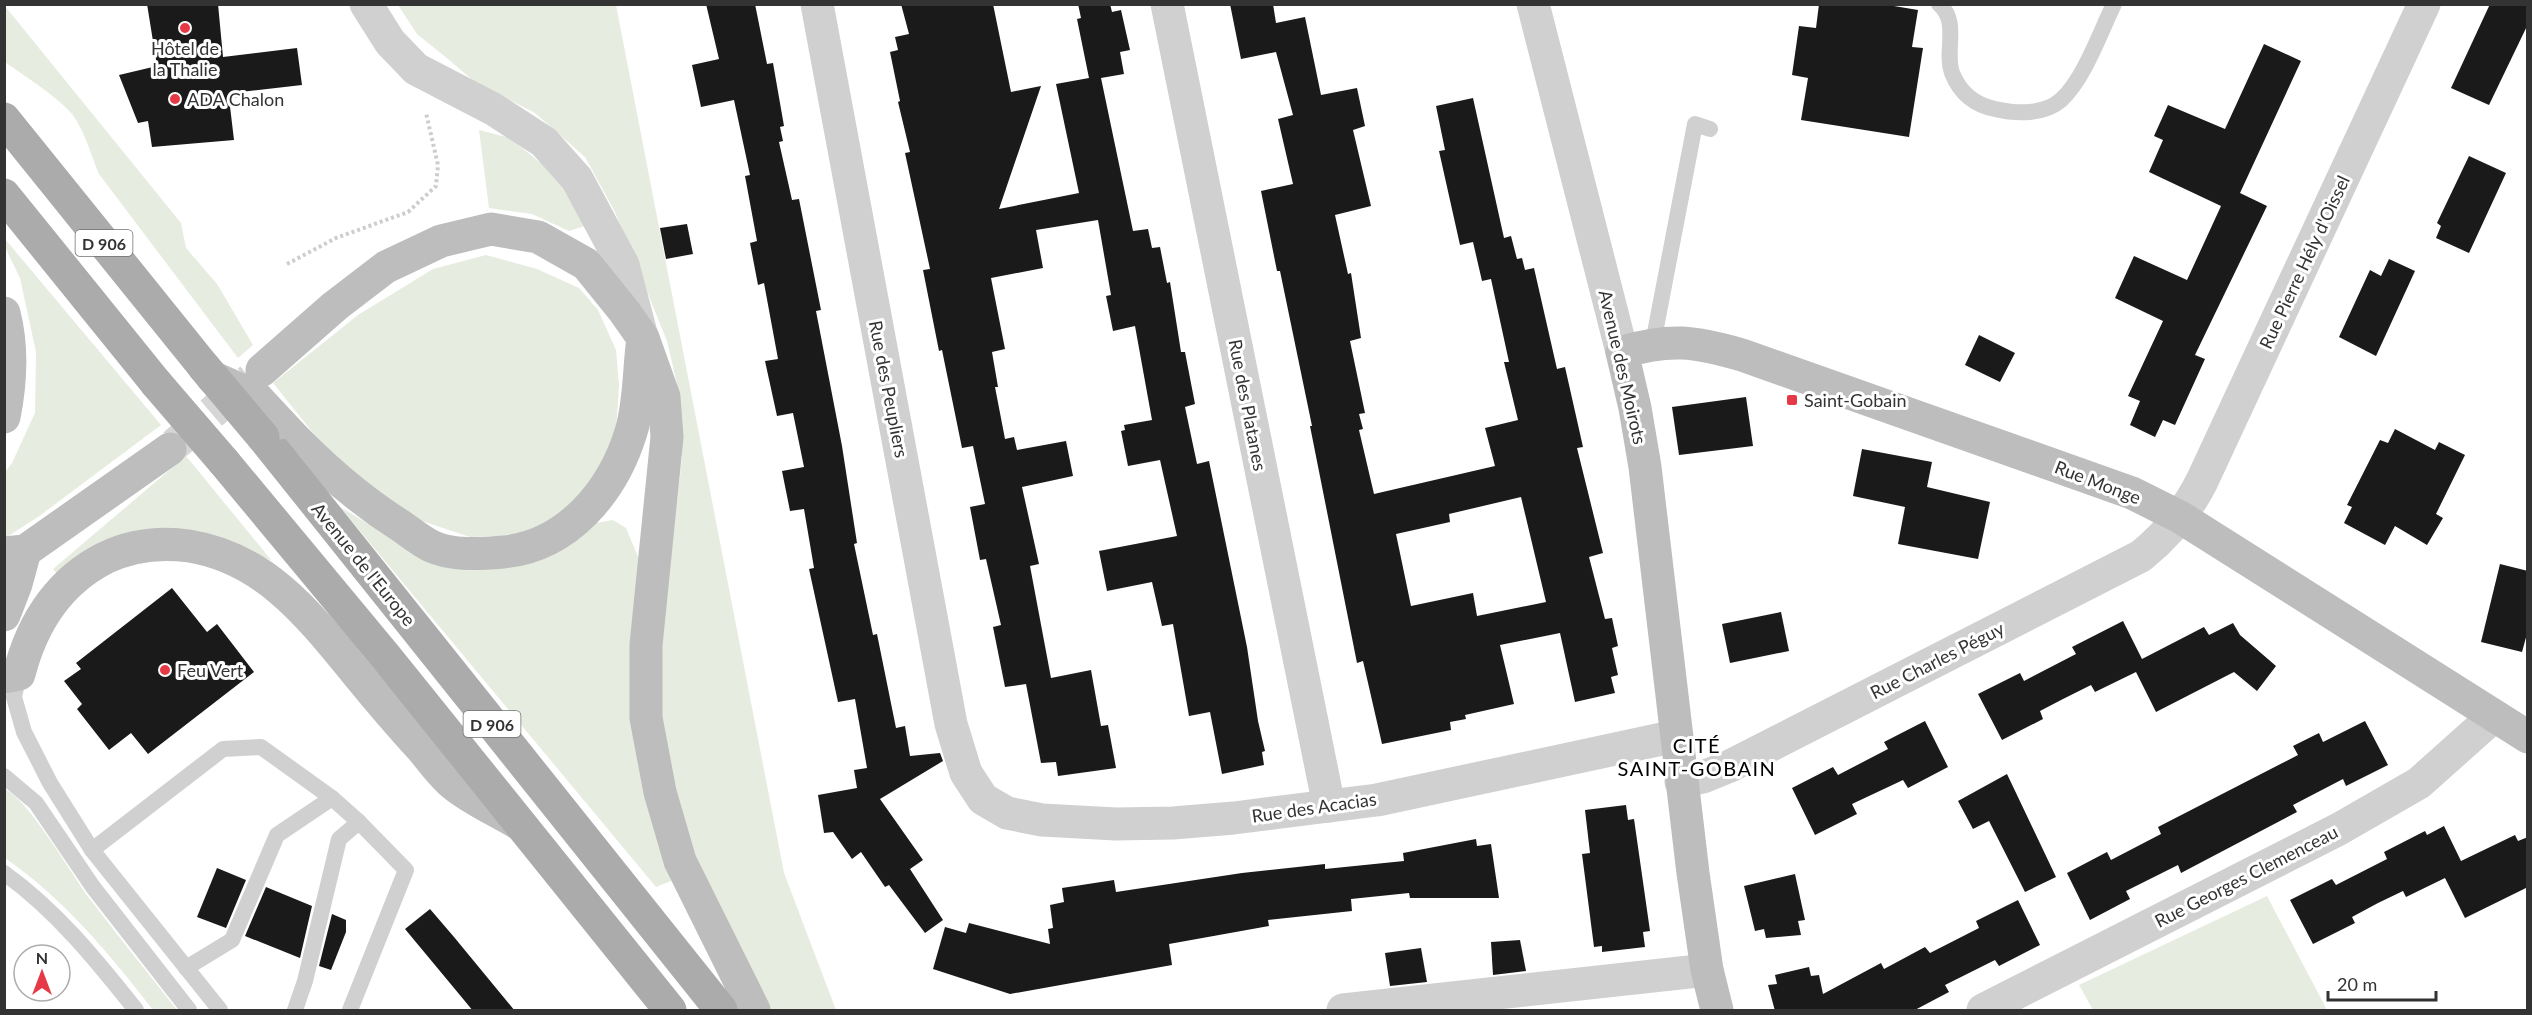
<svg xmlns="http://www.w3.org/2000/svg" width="2532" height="1015" font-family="Lato,sans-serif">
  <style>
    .green { fill: #e6ecdf }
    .building { fill: #1a1a1a; fill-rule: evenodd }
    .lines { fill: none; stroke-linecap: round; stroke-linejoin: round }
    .secondary-tunnel { stroke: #d6d6d6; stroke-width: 33; stroke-dasharray: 33 16; stroke-linecap: butt }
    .path { stroke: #cdcdcd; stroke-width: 4; stroke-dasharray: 3 3; stroke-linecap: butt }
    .lane { stroke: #d0d0d0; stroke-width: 16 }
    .street { stroke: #d0d0d0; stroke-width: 33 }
    .secondary { stroke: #bdbdbd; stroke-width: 33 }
    .primary { stroke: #ababab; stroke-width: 33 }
    .secondary-bridge { stroke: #bdbdbd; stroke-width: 33 }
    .primary-bridge { stroke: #ababab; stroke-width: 33 }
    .poi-dot { fill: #e63946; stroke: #fff; stroke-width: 2 }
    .labels { text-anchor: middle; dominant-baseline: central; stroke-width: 6; stroke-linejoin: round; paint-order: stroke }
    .shield { fill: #fff; stroke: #707070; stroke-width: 1.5 }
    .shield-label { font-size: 16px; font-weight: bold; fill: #333 }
    .poi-label { font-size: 18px; fill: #333; stroke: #fff; text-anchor: start }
    .street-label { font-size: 18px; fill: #333; stroke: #fff }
    .neighbourhood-label { font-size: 20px; letter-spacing: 1.5px; fill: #000; stroke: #fff }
  </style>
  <rect width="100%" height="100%" fill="#fff"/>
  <g class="green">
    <path d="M4,5L181,223L186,248L217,284L253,345L238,358L99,174C91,155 85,131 72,114C59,98 22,74 5,62Z"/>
    <polygon points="398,5 616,5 784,873 836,1010 770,1010 697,871 662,735 662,635 682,458 677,384 667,341 615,212 585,157 535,113 475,82 448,59 417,34"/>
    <polygon points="479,130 510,138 543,165 567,189 585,226 569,231 532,214 489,208"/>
    <polygon points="5,239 161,425 38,517 5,538 5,472 12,463 35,413 36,352 20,278 5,247"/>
    <polygon points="486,255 537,269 579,288 598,310 616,350 619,385 616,432 604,463 582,494 541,530 498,536 470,537 401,514 342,469 273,383 358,315 433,269"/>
    <polygon points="186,456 272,561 226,540 58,575 53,569"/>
    <polygon points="340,507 401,543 464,567 596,523 613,520 626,528 638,557 637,604 645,795 671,881 656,887"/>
    <path d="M5,789C29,801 71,873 89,898C118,936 148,973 177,1010H153C109,953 64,899 5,858Z"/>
    <polygon points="2267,896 2327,1010 2093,1010 2079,985"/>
  </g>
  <g class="building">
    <polygon points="147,4 218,4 223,57 297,48 302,85 240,92 240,97 229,98 234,140 152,147 148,121 138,123 119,75 157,66"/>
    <polygon points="706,4 755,4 767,64 773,63 784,126 780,127 783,141 779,142 792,200 799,199 821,310 816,311 842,446 857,543 854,544 873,635 877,634 896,728 905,726 910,756 940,753 943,761 880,799 923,860 910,869 943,920 925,933 889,885 885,887 861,852 852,859 833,832 824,833 818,795 857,788 854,770 867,768 855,699 838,702 809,569 814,568 804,509 790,511 782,471 804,467 793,413 777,416 765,361 778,359 764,283 758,285 750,243 757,241 745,176 750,175 734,100 701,107 697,88 692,65 719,59"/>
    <polygon points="901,4 993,4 1011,92 1041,86 999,209 1079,193 1056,84 1089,78 1077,19 1081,18 1078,4 1110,4 1112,12 1121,10 1130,50 1120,52 1124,74 1101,78 1133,231 1148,229 1152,248 1160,247 1167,283 1170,282 1181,352 1185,352 1195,404 1185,407 1197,464 1209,461 1247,647 1258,721 1265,751 1262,752 1264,765 1222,774 1210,712 1189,716 1173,624 1162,626 1152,582 1107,591 1099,551 1177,536 1160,460 1128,466 1121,431 1125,430 1124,425 1152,420 1135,326 1113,331 1106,296 1111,295 1098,220 1036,230 1043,268 991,278 1005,349 992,352 998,387 995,387 1005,439 1014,437 1017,450 1066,441 1073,476 1022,487 1039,564 1030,566 1051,678 1091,670 1101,726 1108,725 1116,768 1058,776 1056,762 1041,763 1026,684 1005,687 993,627 1001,625 986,559 980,560 970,507 985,504 973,446 962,448 942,350 939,351 923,270 930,269 905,153 910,152 898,102 900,101 890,52 898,50 895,37 909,34"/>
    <path d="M1230,4H1273L1276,23L1305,17L1321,95L1357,88L1365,126L1353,130L1371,206L1335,215L1348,274L1351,273L1361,338L1350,341L1365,413L1359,414L1363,429L1359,430L1374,494L1495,466L1485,428L1518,420L1504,362H1509L1491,279L1482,281L1473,242L1460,245L1439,151L1445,150L1436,106L1473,98L1504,238L1511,236L1517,259L1522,258L1525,270L1534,268L1557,369L1565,367L1583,447L1577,448L1603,553L1589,557L1605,619L1612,618L1618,646L1612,648L1618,675L1611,677L1615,693L1575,702L1560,633L1500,645L1514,704L1465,715L1466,719L1450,722L1451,730L1382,744L1363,661L1357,663L1310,426H1312L1280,271H1277L1261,191L1293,184L1278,119L1293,115L1276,52L1241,59ZM1521,497L1546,602L1477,616L1473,593L1411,606L1396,534L1450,522L1449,514Z"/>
    <polygon points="1819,4 1882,4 1918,10 1912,47 1923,48 1909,137 1801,120 1808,78 1792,75 1799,26 1816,28"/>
    <polygon points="2490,4 2528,4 2528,24 2489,105 2451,88"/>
    <polygon points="2264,44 2301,61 2240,193 2267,206 2195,355 2205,359 2175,425 2163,420 2155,437 2130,425 2140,401 2128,396 2163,321 2115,298 2134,256 2187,280 2221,206 2149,172 2163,140 2154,136 2168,105 2225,129"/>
    <polygon points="2469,156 2506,173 2469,253 2436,238 2441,226 2437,223"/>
    <polygon points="687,224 693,254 666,259 660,228"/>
    <polygon points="2389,259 2415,271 2376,356 2339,337 2370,270 2381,276"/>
    <polygon points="1979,335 2015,353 2000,382 1965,365"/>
    <polygon points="1746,397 1753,446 1679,455 1672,407"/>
    <polygon points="2395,429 2435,450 2439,442 2465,455 2436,514 2443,518 2427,545 2395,526 2385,545 2344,523 2352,507 2347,505 2380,440 2388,443"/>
    <polygon points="1862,449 1932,462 1927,487 1990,502 1978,559 1898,544 1905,507 1853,496"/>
    <polygon points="2500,564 2528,571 2528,630 2522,652 2481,642"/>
    <polygon points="172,588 207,632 217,624 254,672 148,754 131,733 109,750 77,709 82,704 64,681 81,669 76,663"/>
    <polygon points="1781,612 1789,651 1730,663 1722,624"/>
    <polygon points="2123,621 2142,659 2204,627 2209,635 2233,623 2240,635 2276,666 2257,691 2234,672 2156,712 2136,672 2095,692 2091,685 2063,699 2040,711 2043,719 2002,740 1978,694 2020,673 2024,681 2076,654 2072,647"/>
    <polygon points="1925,721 1948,767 1908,788 1903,780 1852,804 1857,814 1815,835 1792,788 1833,767 1838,775 1888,749 1884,742"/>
    <polygon points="2365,721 2388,765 2346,786 2343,779 2293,805 2297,812 2181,873 2178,865 2126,891 2130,899 2090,920 2067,873 2107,852 2111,860 2161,834 2158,827 2298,755 2293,746 2319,733 2323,742"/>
    <polygon points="2007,774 2056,877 2025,892 1989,821 1973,829 1958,801"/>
    <polygon points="1626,805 1628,820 1634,819 1650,931 1643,932 1645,947 1602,952 1602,946 1594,947 1582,854 1590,853 1585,810"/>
    <polygon points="2444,826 2461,861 2515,835 2518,841 2528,837 2528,887 2465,918 2445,878 2406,897 2403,891 2378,903 2352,917 2355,923 2313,944 2290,900 2332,879 2336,885 2387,859 2384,852 2425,831 2427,835"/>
    <polygon points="1476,839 1477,846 1491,844 1499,898 1410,898 1409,893 1351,899 1352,911 1268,920 1269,926 1169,944 1172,965 1010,994 933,969 945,927 966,933 969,923 1050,944 1048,929 1053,928 1050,905 1064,902 1062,888 1114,880 1116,892 1242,873 1325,864 1325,869 1404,861 1403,853"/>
    <polygon points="217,868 246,880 226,928 197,917"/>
    <polygon points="1795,874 1805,920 1798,921 1801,935 1766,938 1764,929 1755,931 1744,886"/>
    <polygon points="266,887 312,906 300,958 245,936"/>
    <polygon points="2018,900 2040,945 1999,966 1995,960 1945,985 1949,992 1913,1011 1775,1011 1768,985 1777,984 1775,975 1809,967 1811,976 1819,975 1823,994 1881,963 1884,969 1925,947 1930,953 1979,928 1976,921"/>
    <polygon points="430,909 454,937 515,1011 473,1011 464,1000 405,929"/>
    <polygon points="332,914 346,920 346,932 331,970 319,966"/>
    <polygon points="1520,940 1526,971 1493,975 1491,942"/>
    <polygon points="1421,948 1427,982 1390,986 1385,953"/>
  </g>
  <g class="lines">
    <polyline class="secondary-tunnel" points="174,445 251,379"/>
    <polyline class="path" points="287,264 336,238 408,212 436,186 438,165 426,113"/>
    <g class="lane">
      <path d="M1939,4C1960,22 1944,51 1952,73C1960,93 1975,105 1995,109C2016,114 2044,115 2061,100C2084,79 2100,33 2114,4"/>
      <polyline points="1653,343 1695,124 1710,129"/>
      <polyline points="19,674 14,697 24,732 50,783 92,850 220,1010"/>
      <polyline points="4,776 36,803 93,887 189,1010"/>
      <polyline points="92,850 223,749 261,747 332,798 359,822 406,870 350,1010"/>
      <path d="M4,873C56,910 97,961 136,1010"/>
      <polyline points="186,968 232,940 277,835 332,798"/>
      <polyline points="295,1010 305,981 339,839 359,822"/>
    </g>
    <g class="street">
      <polyline points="366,4 390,42 416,69 493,109 544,142 577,179 623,265 642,337"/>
      <polyline points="817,4 951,724 966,773 983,799 1007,813 1042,820 1116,824 1173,823 1234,818 1377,800 1676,736"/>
      <polyline points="1167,4 1329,806"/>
      <polyline points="1533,4 1622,352"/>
      <path d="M1681,782L1703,777L1730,766L2141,556C2167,535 2187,511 2202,481L2424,4"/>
      <polyline points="1343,1010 1707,970"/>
      <polyline points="1983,1010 2339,829 2419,783 2494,716"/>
    </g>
    <g class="secondary">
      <path d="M4,313C13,348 11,382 4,417"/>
      <polyline points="262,370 335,306 386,267 441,241 491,229 538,237 586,264 624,311 643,338 664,397 667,437 646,645 646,718 660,792 680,861 754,1010"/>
      <path d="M280,423C317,463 355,497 401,526C411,533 421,541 431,546C452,556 481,554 503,552C568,546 613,491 631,432C639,407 639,373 642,346"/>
      <polyline points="4,553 25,551 170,449"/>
      <polyline points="4,615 16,584 25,551"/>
      <path d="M4,677L19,674C32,623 58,582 105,558C132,545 160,542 189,546C265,558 309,615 355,671C377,698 399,724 423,750C432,761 442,775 453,784C472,800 498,811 519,824"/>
      <path d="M1717,1010L1707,970L1693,873L1645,467L1635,408L1622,352C1670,338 1694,341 1742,355L2132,493L2180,517L2528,737"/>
    </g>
    <g class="primary">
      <polyline points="4,119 204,367"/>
      <polyline points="4,195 156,383"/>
      <polyline points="263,437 721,1010"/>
      <polyline points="224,462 386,657 670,1010"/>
    </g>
    <polyline class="secondary-bridge" points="212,377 255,396 280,423"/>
    <g class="primary-bridge">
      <polyline points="204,367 263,437"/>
      <polyline points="156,383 224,462"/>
    </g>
  </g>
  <g class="poi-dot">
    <circle cx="185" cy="28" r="6"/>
    <circle cx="175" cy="99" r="6"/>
    <rect x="1786" y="394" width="12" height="12" rx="3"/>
    <circle cx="165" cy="670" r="6"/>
  </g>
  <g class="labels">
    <g class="shield">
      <rect x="75.5" y="230" width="57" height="26" rx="4.5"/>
      <rect x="463.5" y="711" width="57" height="26" rx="4.5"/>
    </g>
    <g class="shield-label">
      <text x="104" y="243">D 906</text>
      <text x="492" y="724">D 906</text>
    </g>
    <g class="poi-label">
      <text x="185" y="48" text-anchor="middle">Hôtel de<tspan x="185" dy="21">la Thalie</tspan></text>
      <text x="187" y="99">ADA Chalon</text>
      <text x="1804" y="400">Saint-Gobain</text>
      <text x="177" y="670">Feu Vert</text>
    </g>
    <g class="street-label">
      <text transform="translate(2304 262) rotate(-65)">Rue Pierre Hély d'Oissel</text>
      <text transform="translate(1623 367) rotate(77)">Avenue des Moirots</text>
      <text transform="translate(889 389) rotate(79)">Rue des Peupliers</text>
      <text transform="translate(1248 405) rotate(79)">Rue des Platanes</text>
      <text transform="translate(2098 482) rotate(21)">Rue Monge</text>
      <text transform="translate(364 564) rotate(51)">Avenue de l'Europe</text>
      <text transform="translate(1937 660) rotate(-27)">Rue Charles Péguy</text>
      <text transform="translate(1314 807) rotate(-8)">Rue des Acacias</text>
      <text transform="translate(2246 876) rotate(-27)">Rue Georges Clemenceau</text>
    </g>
    <g class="neighbourhood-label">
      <text x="1697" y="745">CITÉ<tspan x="1697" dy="23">SAINT-GOBAIN</tspan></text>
    </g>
  </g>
  <rect width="2532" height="1015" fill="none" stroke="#333333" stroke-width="12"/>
  <g transform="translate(42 973)"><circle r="28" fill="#ffffff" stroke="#adadad" stroke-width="1.5"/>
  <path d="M0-4.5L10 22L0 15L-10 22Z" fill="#e63946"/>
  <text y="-9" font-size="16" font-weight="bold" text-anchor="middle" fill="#333333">N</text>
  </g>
  <path d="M2328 991v9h108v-9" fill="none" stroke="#333333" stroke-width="3"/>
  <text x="2337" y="991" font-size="18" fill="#333333" stroke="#ffffff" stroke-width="4.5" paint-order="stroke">20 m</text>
</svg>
